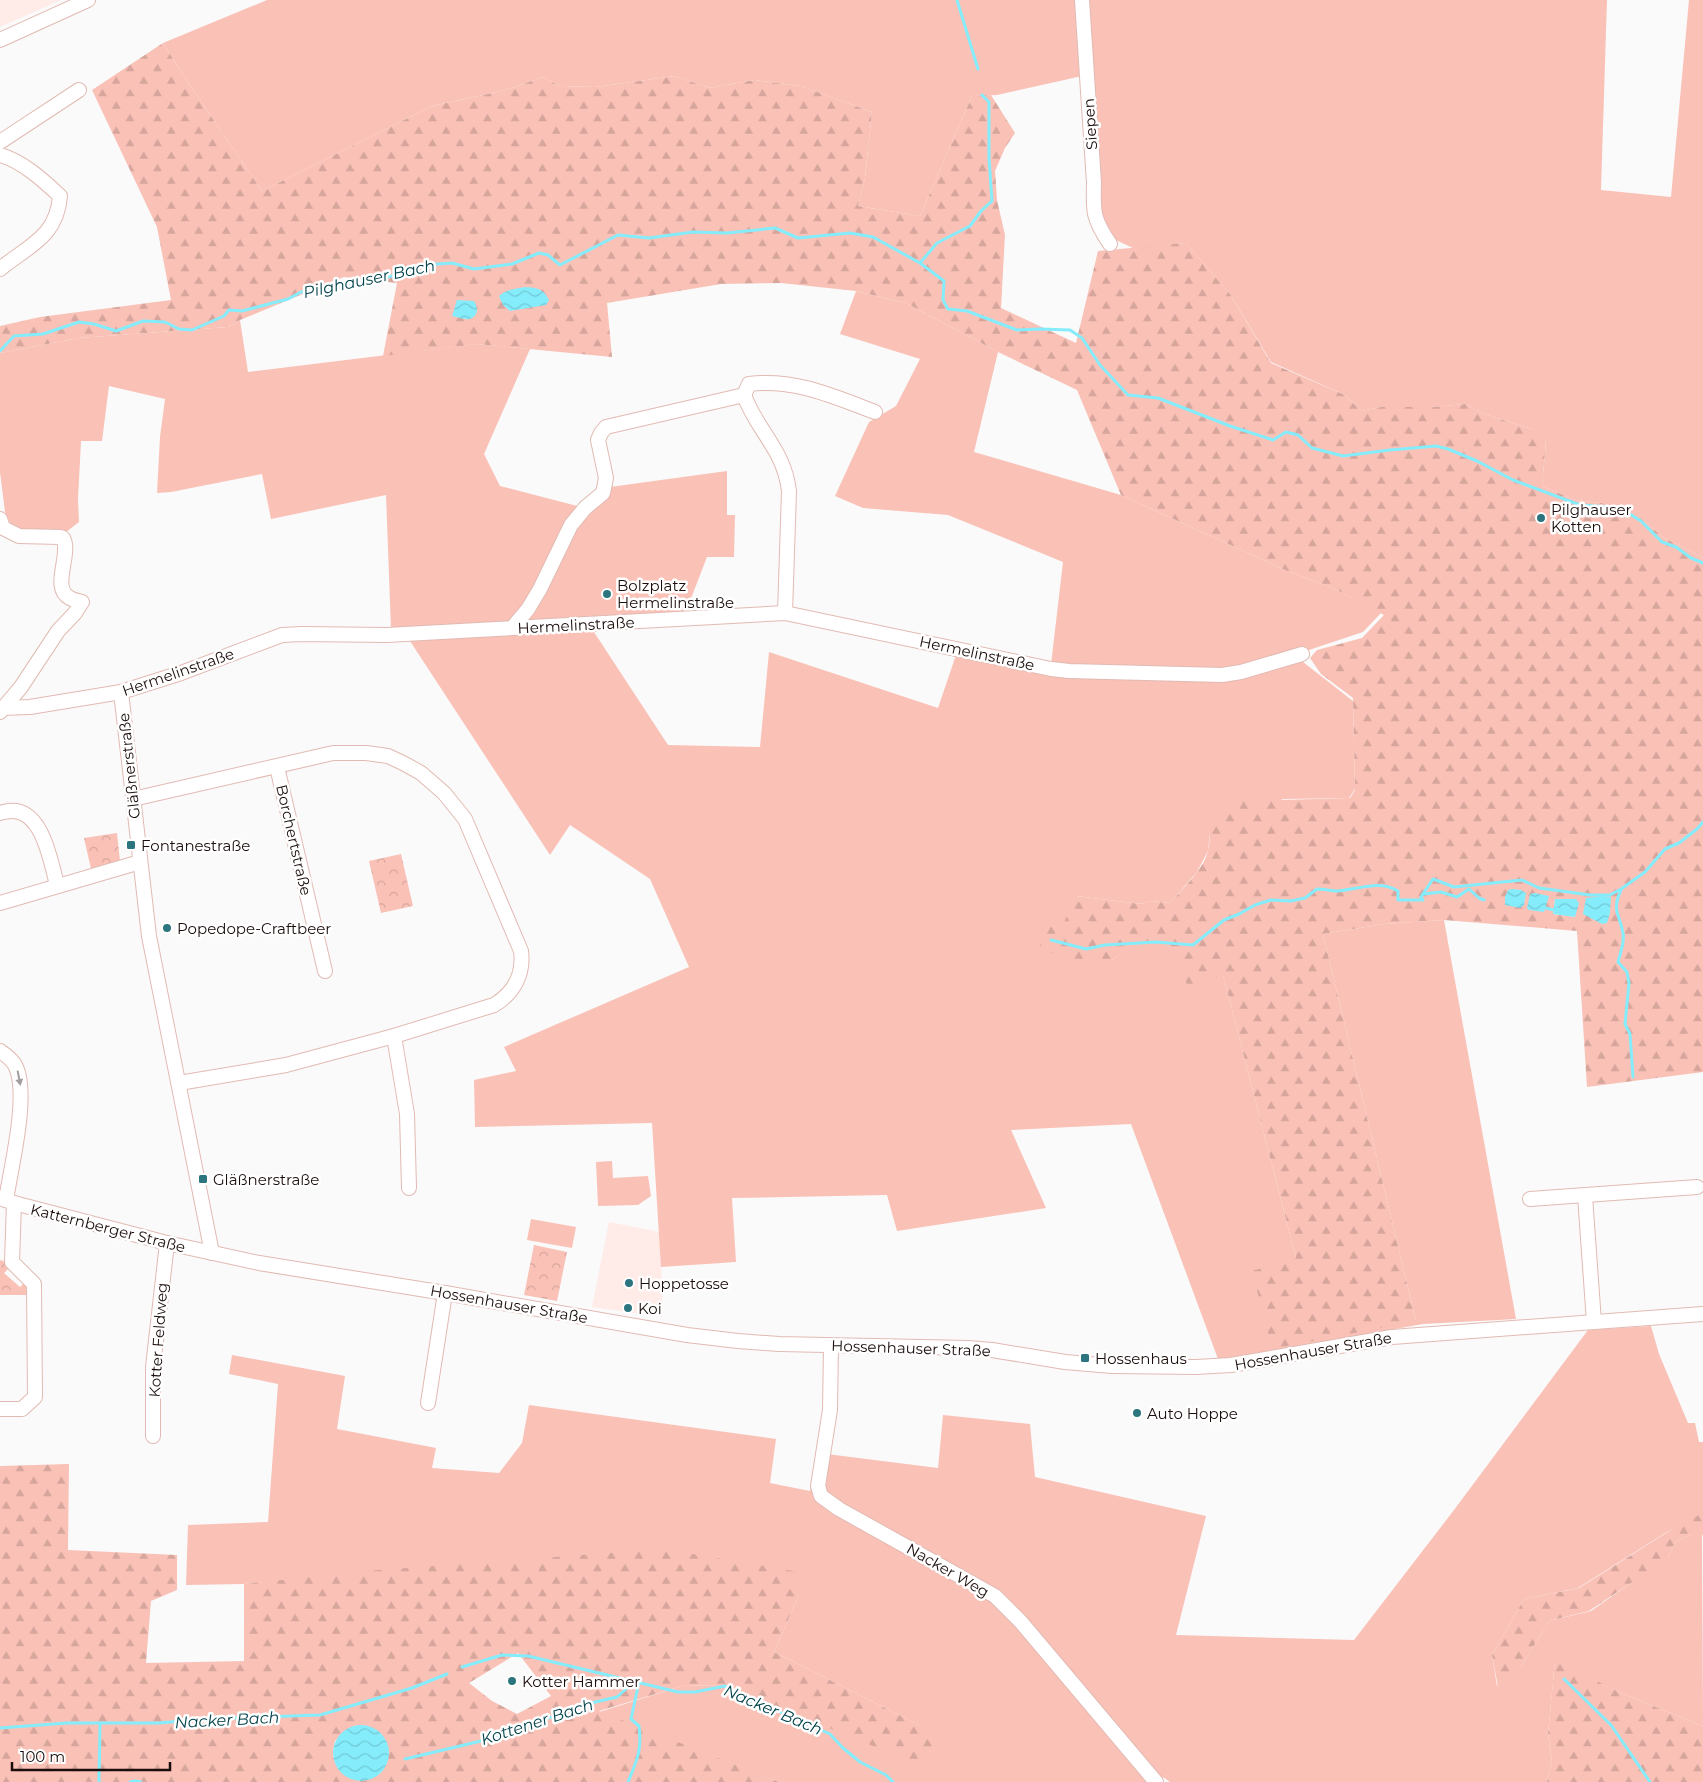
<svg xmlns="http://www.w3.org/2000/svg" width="1703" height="1782" font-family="Montserrat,sans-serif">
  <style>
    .built { fill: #ffebe7 }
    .green { fill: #fac1b7 }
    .forest { fill: url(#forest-firs); fill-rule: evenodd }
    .park { fill: url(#park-crowns) }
    .water { fill: url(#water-waves) }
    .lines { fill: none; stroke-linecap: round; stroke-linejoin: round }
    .stream { stroke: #85ecfb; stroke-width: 3 }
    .minor-casing { stroke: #e2bab3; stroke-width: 16 }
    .minor { stroke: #fff; stroke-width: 14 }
    .oneway { fill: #a39e9d }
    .poi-dot { fill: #2d757e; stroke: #fff; stroke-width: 2 }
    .labels { text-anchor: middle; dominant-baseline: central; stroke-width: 5; stroke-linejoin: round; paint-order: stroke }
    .street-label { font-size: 15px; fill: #1a0d0b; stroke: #fff }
    .poi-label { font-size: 15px; fill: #1a0d0b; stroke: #fff; text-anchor: start }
    .water-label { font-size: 16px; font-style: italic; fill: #00434b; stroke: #fff }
  </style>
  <defs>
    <pattern id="forest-firs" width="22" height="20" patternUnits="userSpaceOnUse" patternTransform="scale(1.25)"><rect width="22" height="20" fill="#fac1b7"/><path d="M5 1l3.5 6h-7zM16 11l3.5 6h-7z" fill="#d6a59c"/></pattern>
    <pattern id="park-crowns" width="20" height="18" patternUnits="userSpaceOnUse" patternTransform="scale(1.25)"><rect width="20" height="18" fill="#fac1b7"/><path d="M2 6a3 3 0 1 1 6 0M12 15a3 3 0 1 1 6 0" fill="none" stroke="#d6a59c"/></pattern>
    <pattern id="water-waves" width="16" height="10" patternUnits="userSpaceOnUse" patternTransform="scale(1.25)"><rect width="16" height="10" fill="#85ecfb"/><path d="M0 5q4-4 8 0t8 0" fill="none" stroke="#72c9d6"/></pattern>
  </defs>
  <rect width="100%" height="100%" fill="#fafafa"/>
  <g class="built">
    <polygon points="0,0 61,0 0,27"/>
    <polygon points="609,1222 660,1232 663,1317 592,1307"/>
  </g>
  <g class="green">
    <polygon points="267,0 1607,0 1601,190 1671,197 1689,0 1703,0 1703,558 1663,537 1644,521 1602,503 1575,500 1542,486 1546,441 1532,429 1484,414 1465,404 1433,407 1381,407 1361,411 1345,395 1271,362 1230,294 1186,243 1135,249 1116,240 1106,226 1100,210 1091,74 997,95 972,96 920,216 858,206 865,178 872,112 801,86 754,80 709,88 675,76 596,87 560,86 543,77 506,90 432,106 262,191 189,84 163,43"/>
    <polygon points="856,291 906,303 998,352 974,452 1121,495 1285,570 1335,589 1381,613 1363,632 1294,655 1295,661 1303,662 1353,701 1355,789 1349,798 1283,799 1210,832 1208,851 1197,872 1170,903 1151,901 1141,904 1076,896 1112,960 1138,940 1178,948 1223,975 1296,1258 1416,1321 1323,934 1384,924 1444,920 1516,1319 1423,1324 1273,1351 1218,1359 1131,1124 1011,1130 1046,1208 897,1231 887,1195 732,1198 736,1262 661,1267 652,1123 475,1127 474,1080 516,1071 504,1047 689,967 650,879 570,825 550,855 408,638 592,629 668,745 760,747 769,652 938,708 956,655 1050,673 1063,562 948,515 863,508 835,496 869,422 896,406 920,359 840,334"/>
    <polygon points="240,320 248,372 477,344 530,349 484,454 500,486 585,508 610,487 727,471 727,515 735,515 734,557 707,557 685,614 391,629 386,495 271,519 262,474 171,492 157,493 160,437 165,399 109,386 102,441 81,441 78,499 79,522 66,532 13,529 5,512 0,472 0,353 79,338 228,327"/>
    <polygon points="612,1161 613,1178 648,1176 651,1196 638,1205 598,1206 596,1162"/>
    <polygon points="531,1219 576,1227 572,1248 527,1240"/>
    <polygon points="1651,1326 1659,1354 1688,1423 1695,1423 1699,1442 1703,1442 1703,1514 1667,1532 1578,1588 1524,1599 1492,1655 1497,1686 1522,1665 1549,1621 1591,1611 1668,1557 1675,1543 1691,1534 1702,1534 1703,1726 1621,1693 1555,1661 1548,1734 1552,1761 1547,1782 1170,1782 1163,1777 1159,1782 779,1782 599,1712 682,1686 724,1685 768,1702 921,1726 774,1652 799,1595 616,1553 244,1584 186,1585 188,1525 268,1522 278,1384 229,1374 232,1355 345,1376 337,1429 436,1448 432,1468 499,1473 522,1443 529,1405 776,1439 770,1483 810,1491 819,1453 938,1468 943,1415 1030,1424 1035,1477 1206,1516 1176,1635 1354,1640 1454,1510 1588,1330"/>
  </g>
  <g class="forest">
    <path d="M163,43L189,84L262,191L432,106L506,90L543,77L560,86L596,87L675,76L709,88L754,80L801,86L872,112L865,178L858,206L920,216L972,96L991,95L1015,133L1005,148L995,171L997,200L1005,235L1001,308L1076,343L1098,251L1186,243L1230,294L1271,363L1345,395L1361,411L1381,407H1433L1465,404L1484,414L1532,429L1542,436L1546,441L1542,486L1575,500L1602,503L1623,507L1644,521L1663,537L1703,558V1072L1587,1087L1577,931L1444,920L1384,924L1323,934L1416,1321L1272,1349L1252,1271L1296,1258L1223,975L1187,986L1178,948L1138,941L1112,960L1068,964L1040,945L1044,926L1062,927L1076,896L1141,904L1151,901L1170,903C1182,889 1205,868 1208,850C1211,838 1209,826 1208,815L1238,801L1350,798L1355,790L1353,698L1321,674L1310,658L1317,650L1362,638L1384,615L1335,589L1285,570L1121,495L1077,390L998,352L906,303L856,291L781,283L721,284L607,303L612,357L477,344L383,356L397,283L344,277L240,320L228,327L79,338L0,353V326L40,317L171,300L157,227L92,90ZM1555,899H1576L1575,917L1553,914Z"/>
    <path d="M69,1464L68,1550L177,1555V1590L151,1601L146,1663L244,1661V1584L367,1571L663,1549L799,1572V1595L774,1652L921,1726L939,1752L917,1764L724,1685L682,1686L599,1711L779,1782H0V1466ZM518,1653L551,1696L517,1714L492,1701L469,1683ZM363,1725C379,1729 387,1740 389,1756L333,1758V1749L335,1741L354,1726Z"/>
    <polygon points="1703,1513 1703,1536 1702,1534 1691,1534 1675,1543 1667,1559 1589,1611 1549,1621 1522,1665 1498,1687 1492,1655 1524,1599 1579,1588 1674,1528"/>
    <polygon points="1555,1660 1621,1693 1703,1726 1703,1782 1547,1782 1552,1761 1548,1734"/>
  </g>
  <g class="park">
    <polygon points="117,833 120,861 91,869 84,838"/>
    <polygon points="401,854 413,906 381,913 369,861"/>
    <polygon points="534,1245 567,1252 557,1301 524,1295"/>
    <polygon points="0,1260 7,1262 11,1266 4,1273 20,1287 25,1282 29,1287 30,1295 0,1295"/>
  </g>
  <g class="water">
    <path d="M525,287C537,288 543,288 549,300L546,305L510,311L503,305L499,296C506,289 516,289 525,287Z"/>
    <path d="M457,300L474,301C478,307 479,316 470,319C465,320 457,317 452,316Z"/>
    <polygon points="1512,889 1521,890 1526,893 1524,905 1520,908 1505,905 1505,897 1508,890"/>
    <polygon points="1535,893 1549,896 1544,912 1529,910 1527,908 1530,894"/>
    <polygon points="1602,896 1611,897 1610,913 1607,923 1602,924 1583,914 1586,898"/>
    <polygon points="1555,899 1576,899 1579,903 1575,917 1553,914"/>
    <circle cx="361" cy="1753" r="28"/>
  </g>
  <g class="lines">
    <g class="stream">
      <polyline points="957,0 978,69"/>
      <polyline points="920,263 937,243 970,226 981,211 992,201 989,158 989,102 982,95"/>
      <polyline points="0,351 14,336 43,334 79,322 94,324 116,331 143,321 165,322 179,329 192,330 224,316 229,310 242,311 288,299 301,292 349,286 396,275 425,265 452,263 474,269 512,264 539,253 548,255 560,265 618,235 649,238 693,232 727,233 775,228 798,238 850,233 873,237 920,263 944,281 943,300 948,309 967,311 1017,330 1040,329 1070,330 1082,338 1100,365 1128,395 1158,398 1230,426 1273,440 1286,432 1298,435 1312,448 1343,456 1390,450 1436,446 1448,449 1477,461 1513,480 1580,505 1610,507 1625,511 1641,521 1662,542 1676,547 1691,558 1703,563"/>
      <path d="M1621,890C1611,911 1620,915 1623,933C1625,942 1620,954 1618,962L1627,972L1629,983L1625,1024L1630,1034L1633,1077"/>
      <polyline points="1424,894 1441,892 1457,897 1469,889 1479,898 1484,900"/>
      <polyline points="1542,907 1554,910 1558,909"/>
      <path d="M1051,940L1086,949L1105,945L1156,942L1193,945L1224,920L1239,914L1255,905L1271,900L1291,901L1305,898L1317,889C1324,889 1331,891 1337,891C1357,890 1379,879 1398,891V900H1423L1421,897L1433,879L1454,887L1522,880L1539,888L1590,895H1610L1621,889L1645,872L1665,849L1679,843L1697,829L1703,822"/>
      <polyline points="462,1667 502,1655 528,1656 678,1692 695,1692 725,1686 742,1698 764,1705 830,1734 843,1748 860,1762 886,1775 893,1782"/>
      <polyline points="1564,1679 1611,1725 1650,1782"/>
      <polyline points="0,1728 67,1723 158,1723 208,1719 320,1715 412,1688 447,1674"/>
      <polyline points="405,1759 502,1736 520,1725 556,1716 578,1706 617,1697 635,1681"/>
      <polyline points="99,1782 100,1723"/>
      <polyline points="130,1782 135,1781 141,1782"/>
      <path d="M628,1782C637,1760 642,1751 639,1726L631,1719L639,1682"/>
    </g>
    <defs>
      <g id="minor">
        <path d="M1082,0L1094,183C1093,212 1093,219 1110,244"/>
        <polyline points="0,40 88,0"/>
        <polyline points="0,142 79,90"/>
        <path d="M0,155C22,161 43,180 60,196C57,237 28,246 0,269"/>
        <path d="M744,395L749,384C794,378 835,397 875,412"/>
        <path d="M0,519L3,528L19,536L60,537L63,538C72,554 50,588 70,598C73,600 78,601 82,602L75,613L58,631L21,687L0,712"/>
        <path d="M513,627L528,609L540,589L571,525L585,508L603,493L606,478L598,440L601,433L606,427L744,395C757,431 784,449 789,491L785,613"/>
        <polyline points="121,692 149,936 212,1253"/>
        <polyline points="0,708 30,707 121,692 181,673 282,635 302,634 387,635 785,613 1051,669 1069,671 1222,675 1241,672 1302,654"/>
        <polyline points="277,767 325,971"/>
        <path d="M133,799L333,753H366L388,756L403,763L421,773L444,793L465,819L521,951C524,974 514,993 494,1005L394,1036L286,1065L179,1083"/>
        <path d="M0,813C41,799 50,858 57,885"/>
        <polyline points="0,903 140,862"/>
        <polyline points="394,1036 407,1114 409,1188"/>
        <path d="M0,1051C6,1055 13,1060 16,1067C29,1096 11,1167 6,1200"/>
        <polyline points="1585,1196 1594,1322"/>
        <polyline points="0,1198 14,1203 167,1243 259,1263 445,1293 687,1335 738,1341 779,1344 969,1348 992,1350 1065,1362 1112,1366 1196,1367 1231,1365 1392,1337 1703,1314"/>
        <polyline points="1530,1199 1697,1187"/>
        <polyline points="831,1346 830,1410 818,1486 821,1496 839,1509 995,1596 1021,1622 1156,1782"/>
        <polyline points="428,1403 445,1293"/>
        <polyline points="0,1409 22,1409 35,1397 34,1284 12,1262 14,1203"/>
        <polyline points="153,1436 153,1367 167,1243"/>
      </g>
    </defs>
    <use href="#minor" class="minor-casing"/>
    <use href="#minor" class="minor"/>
  </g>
  <defs><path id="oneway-solid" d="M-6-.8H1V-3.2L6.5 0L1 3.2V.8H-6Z" transform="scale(1.25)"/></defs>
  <use class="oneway" href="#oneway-solid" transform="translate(19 1078) rotate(79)"/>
  <g class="poi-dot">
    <circle cx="1541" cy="518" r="5"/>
    <circle cx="607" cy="594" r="5"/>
    <rect x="126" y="840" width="10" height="10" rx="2.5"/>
    <circle cx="167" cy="928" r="5"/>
    <rect x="198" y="1174" width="10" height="10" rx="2.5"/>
    <circle cx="629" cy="1283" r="5"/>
    <circle cx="628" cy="1308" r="5"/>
    <rect x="1080" y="1353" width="10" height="10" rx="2.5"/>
    <circle cx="1137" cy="1413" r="5"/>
    <circle cx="512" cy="1681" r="5"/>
  </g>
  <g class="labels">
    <g class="street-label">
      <text transform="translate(1090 124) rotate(-94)">Siepen</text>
      <text transform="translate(576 625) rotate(-3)">Hermelinstraße</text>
      <text transform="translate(977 653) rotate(12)">Hermelinstraße</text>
      <text transform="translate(178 672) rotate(-19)">Hermelinstraße</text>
      <text transform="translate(129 766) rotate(-96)">Gläßnerstraße</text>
      <text transform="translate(294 840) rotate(77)">Borchertstraße</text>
      <text transform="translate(108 1228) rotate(14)">Katternberger Straße</text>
      <text transform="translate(509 1304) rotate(10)">Hossenhauser Straße</text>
      <text transform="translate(158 1340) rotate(-86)">Kotter Feldweg</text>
      <text transform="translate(911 1348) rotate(2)">Hossenhauser Straße</text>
      <text transform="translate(1313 1351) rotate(-10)">Hossenhauser Straße</text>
      <text transform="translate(948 1570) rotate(30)">Nacker Weg</text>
    </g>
    <g class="poi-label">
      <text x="1551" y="509">Pilghauser<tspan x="1551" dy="17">Kotten</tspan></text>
      <text x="617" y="585">Bolzplatz<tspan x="617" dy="17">Hermelinstraße</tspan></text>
      <text x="141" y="845">Fontanestraße</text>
      <text x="177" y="928">Popedope-Craftbeer</text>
      <text x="213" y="1179">Gläßnerstraße</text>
      <text x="639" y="1283">Hoppetosse</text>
      <text x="638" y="1308">Koi</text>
      <text x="1095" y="1358">Hossenhaus</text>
      <text x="1147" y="1413">Auto Hoppe</text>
      <text x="522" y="1681">Kotter Hammer</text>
    </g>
    <g class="water-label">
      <text transform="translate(369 279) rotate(-12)">Pilghauser Bach</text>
      <text transform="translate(773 1710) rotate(23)">Nacker Bach</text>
      <text transform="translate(227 1720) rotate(-3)">Nacker Bach</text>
      <text transform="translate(537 1722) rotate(-18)">Kottener Bach</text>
    </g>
  </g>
  <path d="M12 1762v8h158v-8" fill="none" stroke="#1a0d0b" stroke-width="2.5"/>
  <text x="20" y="1762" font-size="15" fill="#1a0d0b" stroke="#ffffff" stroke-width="4" paint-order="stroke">100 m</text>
</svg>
